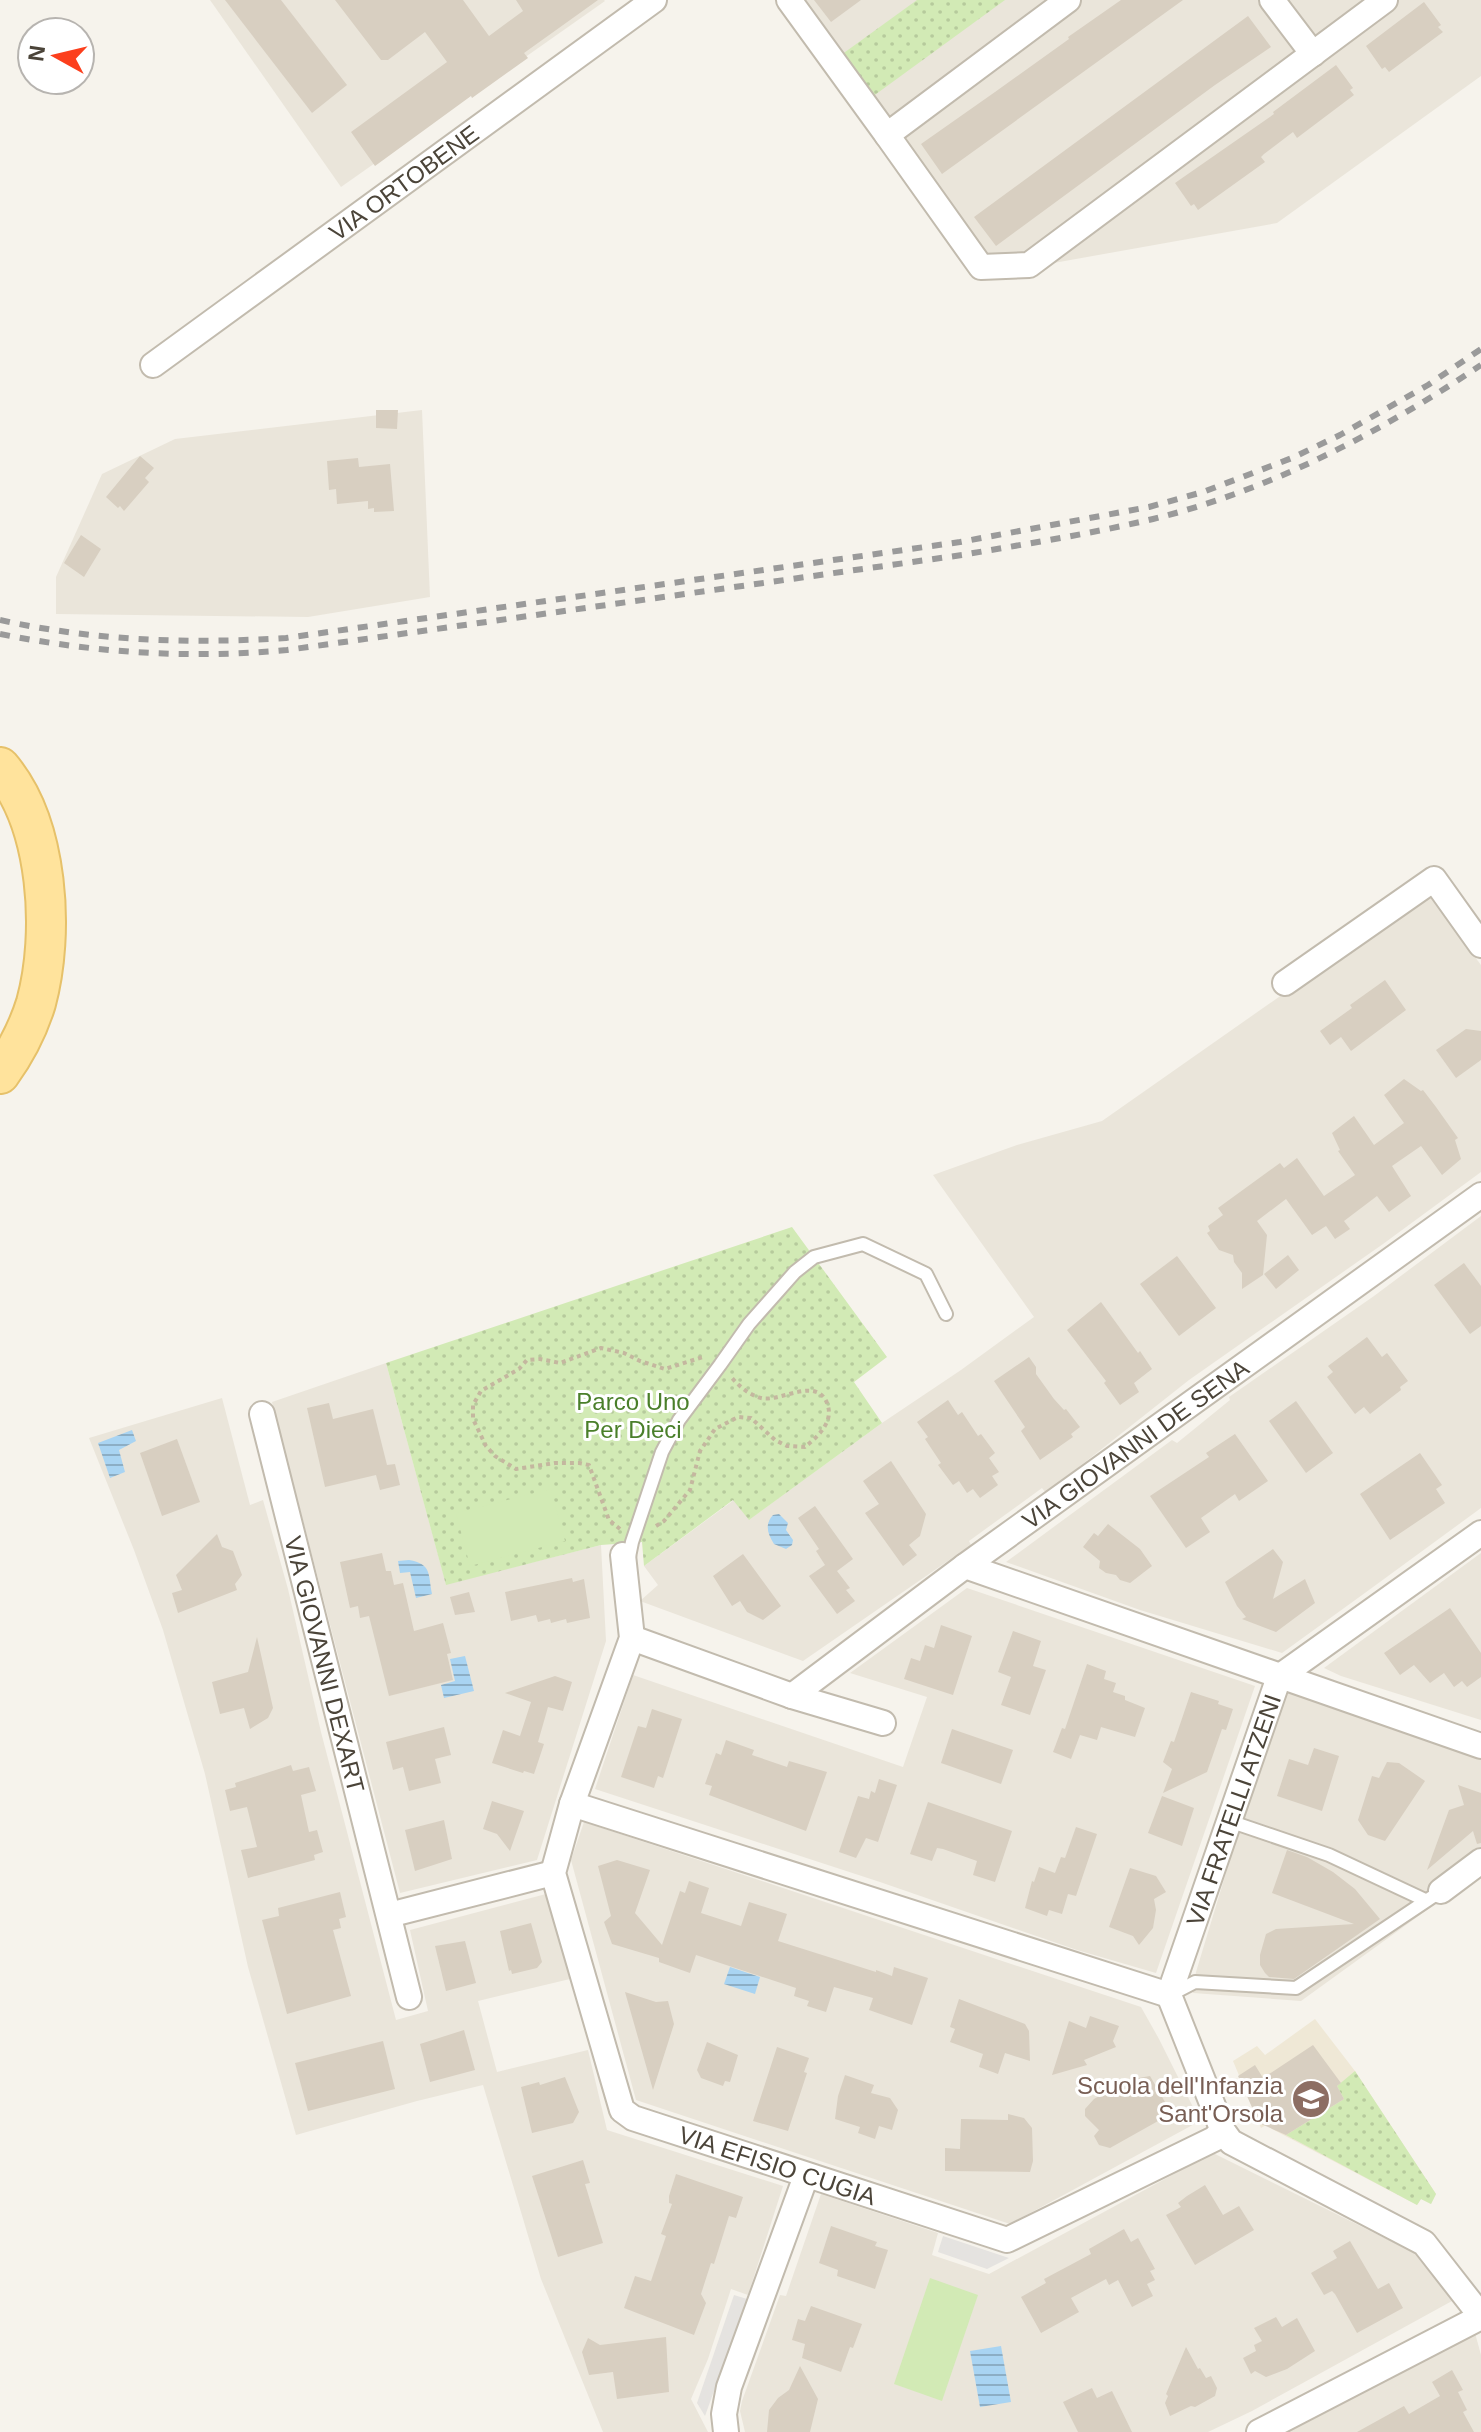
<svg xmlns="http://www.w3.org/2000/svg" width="1481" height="2432" font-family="Helvetica,sans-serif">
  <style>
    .residential { fill: #eae5da }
    .education { fill: #efe8d6 }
    .grass { fill: url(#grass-dots) }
    .garden { fill: #d2eab5 }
    .parking { fill: #e5e3e0 }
    .water { fill: url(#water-rules) }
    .building { fill: #d8cfc1 }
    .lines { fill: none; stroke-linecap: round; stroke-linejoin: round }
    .lane-casing { stroke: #c2bbae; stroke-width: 16 }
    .street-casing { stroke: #c2bbae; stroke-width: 28 }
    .primary-casing { stroke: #e6c16a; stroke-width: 42 }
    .path { stroke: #c4b79f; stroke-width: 4; stroke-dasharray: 4 4; stroke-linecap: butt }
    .lane { stroke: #fff; stroke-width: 12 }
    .street { stroke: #fff; stroke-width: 24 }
    .primary { stroke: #ffe39c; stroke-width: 38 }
    .rail { stroke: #9a9a9a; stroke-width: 6; stroke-dasharray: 10 10; stroke-linecap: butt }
    .labels { text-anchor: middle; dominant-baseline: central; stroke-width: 6; stroke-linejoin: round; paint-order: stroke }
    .street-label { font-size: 24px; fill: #4b4439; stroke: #fff }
    .park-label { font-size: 24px; fill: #4a7f2a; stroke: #fff }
    .education-label { font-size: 24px; fill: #785e54; stroke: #fff; text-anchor: end }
  </style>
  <defs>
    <pattern id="grass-dots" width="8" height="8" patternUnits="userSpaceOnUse" patternTransform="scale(2)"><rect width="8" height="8" fill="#d2eab5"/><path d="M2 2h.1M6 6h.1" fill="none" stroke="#b6ca9c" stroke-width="1.8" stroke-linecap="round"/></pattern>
    <pattern id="water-rules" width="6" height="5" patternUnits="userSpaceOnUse" patternTransform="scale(2)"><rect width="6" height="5" fill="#a9d4f2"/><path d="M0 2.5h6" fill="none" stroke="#8caec5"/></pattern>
  </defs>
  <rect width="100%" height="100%" fill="#f6f3ec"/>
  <g class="residential">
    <polygon points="210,0 604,0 605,1 341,187"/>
    <polygon points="775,0 1481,0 1481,76 1277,223 981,276"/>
    <polygon points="422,410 430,597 308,617 56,614 56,577 102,474 175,439"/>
    <polygon points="1427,893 1481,965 1481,1172 1383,1244 1189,1380 1046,1493 1042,1488 969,1541 971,1545 803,1661 640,1601 658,1585 644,1566 734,1500 750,1519 882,1423 961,1370 1034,1317 933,1175 1017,1145 1102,1121"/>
    <polygon points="1481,1216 1481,1508 1369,1590 1282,1653 1140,1610 1006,1562 1172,1440 1177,1443 1230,1400 1229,1397 1374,1296"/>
    <polygon points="386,1363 446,1584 601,1545 606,1641 537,1860 400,1893 272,1402"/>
    <polygon points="222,1398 250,1505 263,1500 288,1589 321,1732 396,2020 428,2011 410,1930 546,1894 570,1979 478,2001 497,2072 588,2050 607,2130 783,2186 748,2295 731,2289 708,2359 691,2399 708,2432 603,2432 541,2279 483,2085 417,2101 296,2135 248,1967 205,1774 163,1630 134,1550 89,1438"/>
    <polygon points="1481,1553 1481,1720 1341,1676 1324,1668"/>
    <polygon points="967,1588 1255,1686 1156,1973 1077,1950 880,1882 595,1789 633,1675 903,1767 927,1697 850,1673"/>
    <polygon points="1286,1692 1481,1759 1481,1848 1433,1883 1442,1899 1301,2001 1193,1993 1196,1972 1239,1830"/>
    <polygon points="584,1822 1141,2007 1159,2039 1200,2121 1010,2224 636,2100 571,1860"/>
    <polygon points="1213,2153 1417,2254 1452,2301 1252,2411 1208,2432 745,2432 740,2411 742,2401 780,2295 786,2296 821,2194 938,2233 932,2255 989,2274"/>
    <polygon points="1468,2333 1475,2333 1481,2355 1481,2432 1287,2432"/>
  </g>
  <polygon class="education" points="1315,2019 1355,2071 1436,2194 1431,2204 1421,2199 1417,2205 1272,2129 1271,2122 1261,2128 1233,2061 1257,2046 1265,2055"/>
  <g class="grass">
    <polygon points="917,0 1005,0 872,97 841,55"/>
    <polygon points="792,1227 887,1357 854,1382 882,1423 749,1520 733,1500 644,1566 642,1542 601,1545 446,1585 386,1363"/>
    <polygon points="1355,2071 1436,2194 1431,2204 1421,2199 1417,2205 1286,2135 1344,2099 1337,2086"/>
  </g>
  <g class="garden">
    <polygon points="551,1489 565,1541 470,1566 456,1513"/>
    <polygon points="930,2278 978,2295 942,2401 894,2384"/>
  </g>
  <g class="parking">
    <polygon points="943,2236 1009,2258 987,2269 938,2252"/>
    <polygon points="734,2295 747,2299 705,2416 697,2403"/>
  </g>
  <g class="water">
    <polygon points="132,1430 136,1441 119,1450 125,1472 110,1478 98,1443"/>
    <path d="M779,1514L788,1523L786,1530L793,1540L792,1545L786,1549L774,1544C768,1534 764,1525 773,1515Z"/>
    <path d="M409,1560C432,1564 428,1574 432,1594L416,1598L410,1572L400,1573L398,1561Z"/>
    <polygon points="465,1656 474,1691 444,1698 441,1685 455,1681 450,1659"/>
    <polygon points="730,1967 760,1977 755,1994 724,1984"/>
    <polygon points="1001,2346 1011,2402 980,2407 970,2351"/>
  </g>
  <g class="building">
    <polygon points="225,0 281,0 347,85 312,113"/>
    <polygon points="335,0 463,0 489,36 523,11 516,0 598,0 524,53 528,58 472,98 471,96 375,166 351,132 447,62 425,32 388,60 381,60"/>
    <polygon points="814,0 861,0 831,22"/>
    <polygon points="1121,0 1183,0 942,174 921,144 995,92 1069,39 1068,37"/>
    <polygon points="1424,2 1441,25 1438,27 1443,32 1389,72 1385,67 1382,69 1366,46"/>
    <polygon points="1248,16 1271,47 1215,85 996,246 974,217"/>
    <polygon points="1336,65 1353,88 1350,90 1354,95 1297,138 1293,132 1264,154 1261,157 1265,162 1198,210 1194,204 1191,206 1175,183 1274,114 1273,112"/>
    <polygon points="376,410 398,410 397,429 376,428"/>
    <polygon points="140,456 154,468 145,478 149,482 124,511 120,506 118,508 106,497"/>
    <polygon points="358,458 359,467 390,464 394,511 374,512 374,508 368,509 368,501 337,504 336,489 329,490 327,461"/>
    <polygon points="81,535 101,549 84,577 64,563"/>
    <polygon points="1385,980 1406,1010 1351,1051 1341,1037 1330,1045 1320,1031 1352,1008 1350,1005"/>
    <polygon points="1466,1029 1481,1031 1481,1060 1456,1078 1436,1050"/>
    <polygon points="1404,1079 1421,1091 1423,1090 1436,1107 1458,1138 1455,1140 1461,1159 1442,1175 1421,1146 1392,1166 1411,1196 1389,1212 1377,1196 1344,1221 1350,1229 1335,1239 1326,1226 1312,1235 1286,1199 1257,1221 1267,1235 1263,1275 1242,1289 1242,1273 1234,1262 1233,1255 1219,1250 1207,1233 1210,1231 1208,1226 1223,1215 1218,1208 1280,1163 1284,1168 1297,1158 1324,1196 1355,1175 1338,1151 1340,1150 1332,1133 1354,1116 1374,1145 1404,1123 1384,1095"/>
    <polygon points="1288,1255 1299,1270 1276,1289 1264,1274"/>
    <polygon points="1177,1256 1216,1308 1179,1336 1140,1284"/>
    <polygon points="1464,1263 1481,1286 1481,1326 1470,1334 1434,1285"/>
    <polygon points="1101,1302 1138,1353 1140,1351 1152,1369 1134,1383 1139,1392 1120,1405 1104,1383 1106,1381 1067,1330"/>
    <polygon points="1367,1337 1382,1357 1387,1353 1408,1381 1400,1387 1401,1390 1370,1414 1364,1407 1355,1414 1327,1377 1333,1372 1328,1366"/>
    <polygon points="1029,1357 1036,1367 1036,1374 1054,1399 1064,1410 1066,1409 1080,1427 1071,1434 1073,1437 1040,1460 1021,1431 1025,1427 994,1381"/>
    <polygon points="948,1400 958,1415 962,1412 978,1436 981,1434 995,1453 989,1458 999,1472 992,1476 998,1485 980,1498 973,1489 967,1493 959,1481 953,1485 938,1465 941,1463 925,1439 928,1437 917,1422"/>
    <polygon points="1296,1401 1333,1453 1306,1473 1269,1421"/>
    <polygon points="329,1403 333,1419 373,1409 387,1465 395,1464 400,1485 380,1490 376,1475 325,1487 307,1408"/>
    <polygon points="1235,1434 1268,1481 1239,1501 1235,1494 1201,1518 1210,1532 1186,1548 1150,1496 1209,1457 1206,1453"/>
    <polygon points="177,1439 200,1502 162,1516 140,1453"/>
    <polygon points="1420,1453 1442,1485 1436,1489 1445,1503 1390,1540 1360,1494"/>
    <polygon points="891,1461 926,1514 920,1536 909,1545 917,1555 903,1566 865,1513 879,1504 863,1481"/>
    <polygon points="815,1506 853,1559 837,1571 850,1588 846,1590 855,1601 837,1614 809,1576 825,1565 816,1551 819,1549 798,1518"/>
    <polygon points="1108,1524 1140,1549 1152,1566 1130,1583 1120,1580 1116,1575 1106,1573 1099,1568 1100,1561 1083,1547 1094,1533 1098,1536"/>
    <polygon points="217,1534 222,1547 233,1551 242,1575 235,1584 237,1590 178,1613 172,1593 182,1590 176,1575"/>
    <polygon points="1273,1549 1283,1562 1273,1599 1305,1579 1315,1603 1276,1632 1242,1619 1246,1617 1237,1606 1225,1582"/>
    <polygon points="382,1553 386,1571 391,1571 394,1585 403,1583 414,1631 443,1623 451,1653 447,1654 453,1680 389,1696 369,1616 360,1618 358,1606 350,1608 340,1562"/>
    <polygon points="743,1554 781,1606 763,1620 747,1612 740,1601 732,1606 713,1576"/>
    <polygon points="572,1578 573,1582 584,1579 590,1618 567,1623 566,1619 551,1623 550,1619 538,1622 536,1615 511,1621 505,1592"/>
    <polygon points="469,1592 475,1612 455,1615 450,1597"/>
    <polygon points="1450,1608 1481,1653 1481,1677 1467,1687 1462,1681 1454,1687 1444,1673 1430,1683 1414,1665 1400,1675 1384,1653"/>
    <polygon points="941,1625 972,1636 953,1695 904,1679 911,1658 920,1661 925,1645 934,1648"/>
    <polygon points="1013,1631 1041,1641 1033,1666 1046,1670 1030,1715 1001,1705 1011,1677 998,1672"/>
    <polygon points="257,1637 273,1708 268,1718 250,1729 244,1708 220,1714 212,1682 248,1672"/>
    <polygon points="1087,1664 1106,1671 1104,1679 1116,1683 1113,1692 1125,1696 1125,1700 1145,1708 1135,1737 1101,1727 1097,1740 1080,1735 1071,1759 1053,1752 1062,1728 1065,1729"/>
    <polygon points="555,1676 572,1682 563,1711 548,1707 538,1742 544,1744 534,1774 524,1771 523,1773 492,1763 503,1730 520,1736 531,1702 505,1693"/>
    <polygon points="1191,1692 1219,1701 1218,1704 1233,1709 1226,1730 1222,1729 1207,1772 1163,1793 1172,1769 1163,1762 1171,1741 1174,1742"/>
    <polygon points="652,1709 682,1719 663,1778 658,1776 654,1788 621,1777 638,1726 646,1728"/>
    <polygon points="444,1727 451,1755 435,1759 441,1783 409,1791 403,1767 393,1770 386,1742"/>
    <polygon points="952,1729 1013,1750 1001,1784 941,1763"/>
    <polygon points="726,1740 754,1750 752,1755 787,1767 789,1761 827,1772 806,1831 709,1795 712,1786 705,1784 716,1753 721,1755"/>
    <polygon points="1314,1748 1339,1756 1322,1811 1277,1796 1289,1759 1308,1765"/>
    <polygon points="1387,1762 1399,1763 1425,1781 1385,1841 1368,1835 1358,1820 1372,1776 1379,1778"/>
    <polygon points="291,1765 293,1771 309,1767 316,1791 301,1795 309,1832 317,1830 323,1852 314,1855 315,1860 248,1878 241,1850 257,1847 247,1807 230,1811 225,1790 236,1787 235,1783"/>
    <polygon points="879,1779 897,1785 878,1842 866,1838 856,1858 839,1852 858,1796 869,1799 871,1791 875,1793"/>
    <polygon points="1458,1785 1481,1793 1481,1843 1477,1844 1473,1831 1427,1870 1449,1810 1464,1805"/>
    <polygon points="1162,1796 1194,1808 1182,1846 1148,1833"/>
    <polygon points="492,1801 524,1811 510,1851 497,1834 483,1829"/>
    <polygon points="928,1802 1012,1831 995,1882 973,1875 977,1861 943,1849 937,1848 932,1861 910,1854"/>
    <polygon points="444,1820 452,1859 415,1871 405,1830"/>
    <polygon points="1076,1827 1097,1834 1076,1896 1068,1894 1062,1914 1049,1910 1047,1916 1025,1908 1032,1881 1034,1882 1039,1867 1055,1873 1061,1857 1065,1858"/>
    <polygon points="1287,1850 1307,1857 1333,1872 1355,1889 1380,1919 1294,1979 1269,1977 1265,1973 1260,1965 1260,1955 1266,1934 1276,1929 1354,1924 1272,1893"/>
    <polygon points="617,1860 650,1870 635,1913 662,1945 680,1891 685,1893 689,1881 709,1888 701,1913 741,1926 749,1902 787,1914 778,1941 876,1972 876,1970 892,1976 894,1967 928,1978 912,2025 869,2010 873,1998 834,1987 826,2012 807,2006 809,2001 794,1996 796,1988 696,1955 690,1973 659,1962 659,1958 612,1944 604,1922 611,1916 598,1866"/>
    <polygon points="1130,1868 1156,1876 1166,1892 1154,1899 1156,1910 1153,1928 1139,1945 1133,1936 1109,1927"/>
    <polygon points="340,1892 346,1917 339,1919 341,1928 333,1930 351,1996 287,2014 262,1920 279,1916 278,1908"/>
    <polygon points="531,1923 542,1962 537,1968 512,1974 511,1970 509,1971 500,1931"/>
    <polygon points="465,1941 476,1983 446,1991 435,1946"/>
    <polygon points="625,1992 656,2002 668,2001 674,2024 653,2090"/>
    <polygon points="959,1999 1025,2024 1029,2031 1030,2061 1005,2053 998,2074 979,2067 983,2054 950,2042 955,2029 950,2027"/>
    <polygon points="1090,2016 1119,2026 1113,2041 1116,2047 1084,2060 1087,2065 1052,2075 1069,2021 1086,2028"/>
    <polygon points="464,2030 475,2070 430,2082 420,2044"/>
    <polygon points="383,2041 395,2089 308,2111 295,2063"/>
    <polygon points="707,2042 738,2055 730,2082 725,2081 723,2086 701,2078 697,2070"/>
    <polygon points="1313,2045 1341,2083 1337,2086 1344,2099 1286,2135 1259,2123 1238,2076 1255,2065 1263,2078"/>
    <polygon points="777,2047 809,2058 804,2072 807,2073 788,2131 753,2121"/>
    <polygon points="845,2075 874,2085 871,2093 890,2098 898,2110 892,2130 879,2126 875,2139 858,2133 860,2127 835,2119 838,2096"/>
    <polygon points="1150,2076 1165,2102 1160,2105 1167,2116 1110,2148 1099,2145 1094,2136 1099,2130 1085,2116 1085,2109 1094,2099 1106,2092 1133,2079"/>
    <polygon points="565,2077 579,2112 573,2123 532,2133 521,2087 539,2082 540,2085"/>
    <polygon points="1008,2114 1024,2118 1032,2128 1033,2161 1030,2172 945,2171 945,2148 960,2149 961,2119 1008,2120"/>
    <polygon points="583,2160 590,2183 585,2184 603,2243 558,2257 532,2176"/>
    <polygon points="676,2174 743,2197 736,2218 729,2216 714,2264 711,2263 701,2294 706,2303 694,2335 624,2308 635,2276 651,2281 666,2236 661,2234 672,2204 669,2203 669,2196"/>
    <polygon points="1205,2185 1223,2215 1239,2206 1254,2230 1195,2265 1166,2215 1181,2207 1178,2203 1187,2196"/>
    <polygon points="831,2226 877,2242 875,2246 888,2250 875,2289 837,2276 838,2270 819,2263"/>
    <polygon points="1124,2229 1131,2242 1138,2238 1155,2269 1150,2271 1155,2280 1147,2284 1153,2296 1132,2307 1118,2280 1109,2285 1106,2279 1071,2298 1079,2312 1041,2333 1021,2297 1046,2283 1044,2279 1091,2254 1089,2249"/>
    <polygon points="1350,2241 1378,2289 1389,2283 1403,2308 1357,2333 1335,2294 1332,2291 1324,2295 1311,2273 1337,2258 1333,2251"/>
    <polygon points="811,2306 862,2324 853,2348 850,2347 841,2372 802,2358 805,2344 792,2340 798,2319 805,2321"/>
    <polygon points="1276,2317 1282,2327 1297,2318 1315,2351 1287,2369 1266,2377 1255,2371 1251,2374 1243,2358 1256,2351 1254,2345 1262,2341 1254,2328"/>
    <polygon points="666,2337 669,2392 617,2399 613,2372 589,2375 582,2352 588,2338 600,2345"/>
    <polygon points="1186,2347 1198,2369 1200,2368 1206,2378 1211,2376 1217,2388 1215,2396 1195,2407 1191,2406 1170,2416 1165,2403 1168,2396 1166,2394"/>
    <polygon points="800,2366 818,2399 810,2432 767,2432 769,2410 778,2398 789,2390"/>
    <polygon points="1452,2370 1463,2390 1458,2392 1467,2410 1463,2412 1474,2432 1357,2432 1404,2406 1409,2414 1440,2396 1432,2382"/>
    <polygon points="1092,2388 1097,2398 1112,2391 1132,2432 1078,2432 1063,2402"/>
  </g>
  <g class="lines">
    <defs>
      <g id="lane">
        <polyline points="628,1562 632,1542 662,1452 679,1420 720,1365 749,1324 795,1272 814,1257 863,1244 926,1274 946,1314"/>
        <polyline points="1229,1821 1329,1855 1425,1900"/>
        <polyline points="1172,1994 1195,1982 1296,1988 1441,1891"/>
      </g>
      <g id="street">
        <polyline points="789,0 887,135 1068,0"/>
        <polyline points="1272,0 1313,54"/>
        <polyline points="887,135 981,267 1029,265 1385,0"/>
        <path id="s1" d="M153,365L654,0"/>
        <polyline points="1285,983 1434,879 1481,945"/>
        <path id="s2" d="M262,1414L409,1997"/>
        <path id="s3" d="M623,1555L632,1638L572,1804L553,1873L622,2110L633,2118L1007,2240L1214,2139L1223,2131"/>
        <polyline points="965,1566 1481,1746"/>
        <polyline points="632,1638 792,1696 883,1723"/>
        <path id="s4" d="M792,1696L965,1566L1481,1195"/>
        <polyline points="572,1804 1169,1995"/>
        <polyline points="1441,1891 1481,1861"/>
        <polyline points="389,1915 553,1873"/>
        <path id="s5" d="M1169,1995L1279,1677L1481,1533"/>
        <polyline points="1169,1995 1223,2131 1231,2142 1424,2243 1481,2316"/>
        <polyline points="726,2432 724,2414 729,2387 806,2176"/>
        <polyline points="1259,2432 1481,2317"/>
      </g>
      <path id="primary" d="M0,767C49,824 55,933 36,1003C28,1029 16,1052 0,1074"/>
    </defs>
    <use href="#lane" class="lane-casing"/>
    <use href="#street" class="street-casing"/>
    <use href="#primary" class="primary-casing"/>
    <g class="path">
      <path d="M656,1526L664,1521L690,1490L700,1451L715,1429L738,1417L751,1418L775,1440L787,1446L805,1447C817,1437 833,1423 828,1406C819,1374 780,1403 761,1398C749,1395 739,1386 731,1377"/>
      <polyline points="620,1529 609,1520 589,1465 579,1463 555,1463 516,1469 495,1456 486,1446 473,1419 473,1405 481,1391 519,1369 527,1360 540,1359 560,1363 601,1348 624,1353 640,1361 665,1369 703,1357"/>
    </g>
    <use href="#lane" class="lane"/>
    <use href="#street" class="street"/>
    <use href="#primary" class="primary"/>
    <g class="rail">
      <path d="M0,620C95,641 189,644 286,638L960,542L1149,507L1203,492L1245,476L1292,458L1340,435L1428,385L1481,349"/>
      <path d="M0,634C96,653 190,659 287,650L962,555C1025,544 1090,534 1153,519C1271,490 1381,432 1481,365"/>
    </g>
  </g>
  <defs>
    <symbol id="school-disc" viewBox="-11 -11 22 22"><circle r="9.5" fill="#8d6e63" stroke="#fff"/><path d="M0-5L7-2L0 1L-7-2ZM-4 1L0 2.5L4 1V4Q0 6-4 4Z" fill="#fff"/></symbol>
  </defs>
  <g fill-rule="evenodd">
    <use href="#school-disc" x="1289" y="2077" width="44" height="44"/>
  </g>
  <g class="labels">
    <g class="street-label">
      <text stroke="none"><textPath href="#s1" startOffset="310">VIA ORTOBENE</textPath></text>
      <text stroke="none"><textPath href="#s4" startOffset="426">VIA GIOVANNI DE SENA</textPath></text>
      <text stroke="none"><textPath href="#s2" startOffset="258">VIA GIOVANNI DEXART</textPath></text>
      <text stroke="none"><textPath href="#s5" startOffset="196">VIA FRATELLI ATZENI</textPath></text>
      <text stroke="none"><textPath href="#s3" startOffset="744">VIA EFISIO CUGIA</textPath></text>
    </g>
    <g class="park-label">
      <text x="633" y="1401">Parco Uno<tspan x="633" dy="28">Per Dieci</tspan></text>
    </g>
    <g class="education-label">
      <text x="1283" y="2085">Scuola dell'Infanzia<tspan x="1283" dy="28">Sant'Orsola</tspan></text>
    </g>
  </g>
  <g transform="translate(56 56) rotate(278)"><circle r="38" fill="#ffffff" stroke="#b7b4b0" stroke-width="2"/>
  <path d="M0-6L14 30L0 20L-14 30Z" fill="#fc3f1d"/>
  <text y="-12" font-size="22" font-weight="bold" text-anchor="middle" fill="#4b4439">N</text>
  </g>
</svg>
